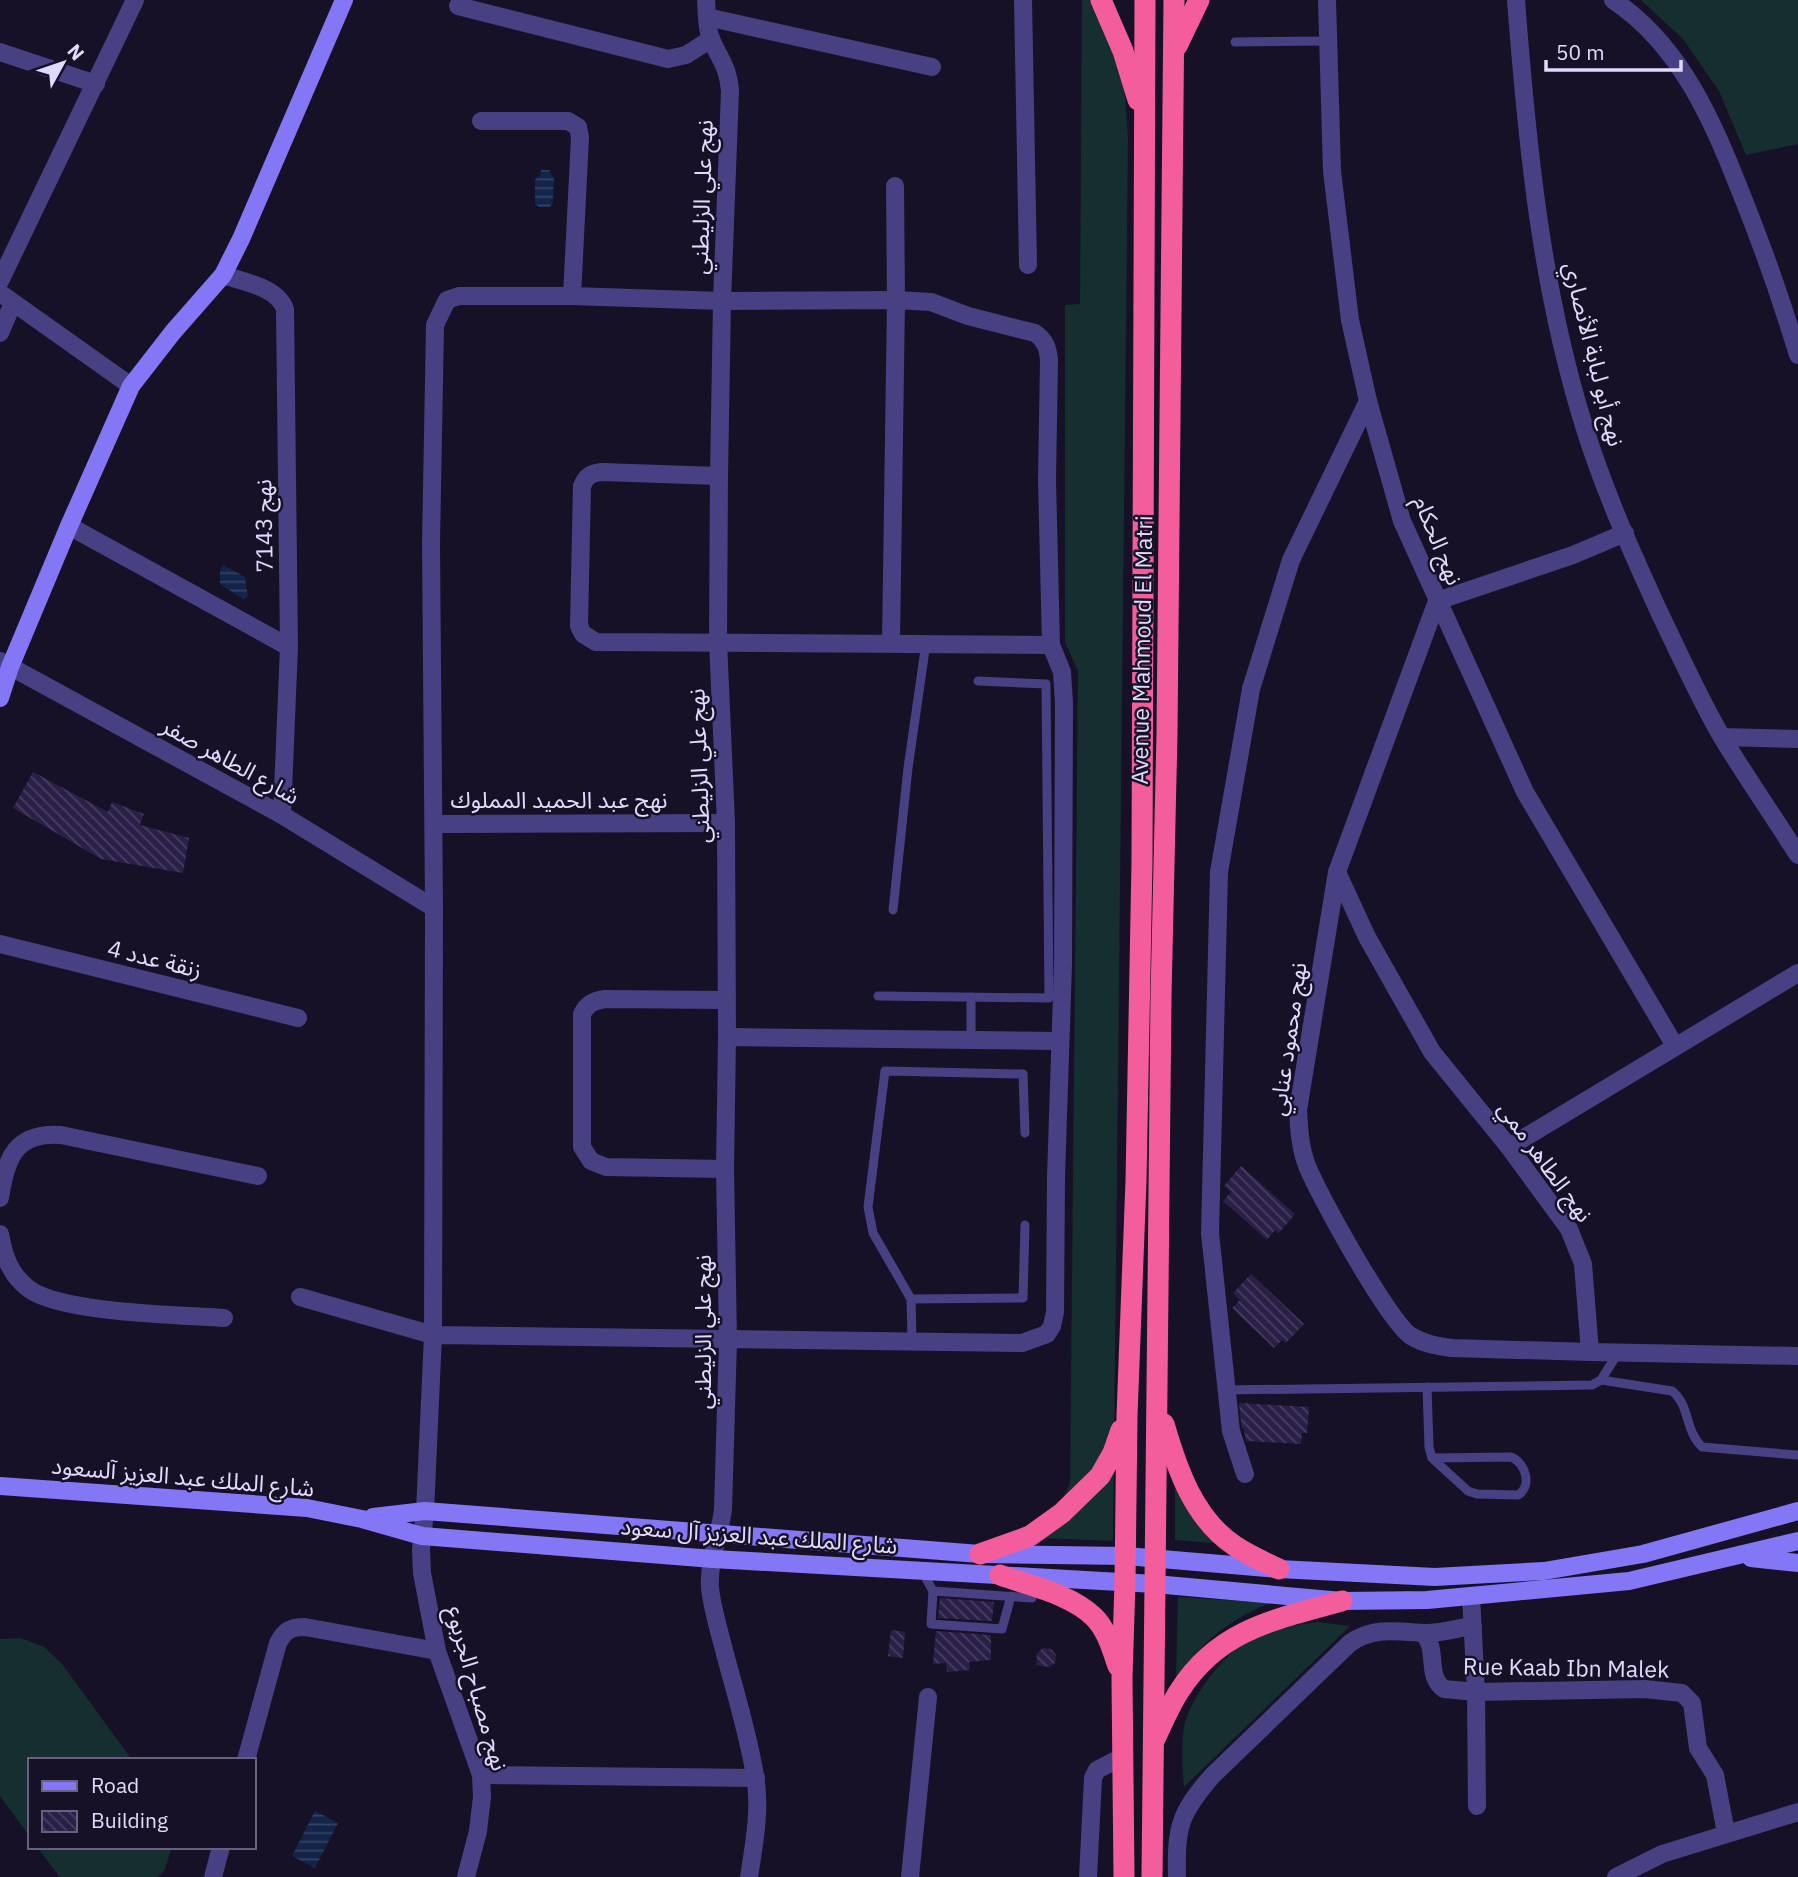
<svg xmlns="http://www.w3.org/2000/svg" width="1798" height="1877" font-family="'IBM Plex Sans','Noto Sans Arabic',sans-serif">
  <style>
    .grass { fill: #152f30 }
    .water { fill: url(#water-rules) }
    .building { fill: url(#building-back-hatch) }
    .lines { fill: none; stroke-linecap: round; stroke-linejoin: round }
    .lane { stroke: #474083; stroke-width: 9 }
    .street { stroke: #474083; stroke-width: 18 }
    .secondary { stroke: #8477f6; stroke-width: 18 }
    .highway { stroke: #f45d9b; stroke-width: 21 }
    .labels { text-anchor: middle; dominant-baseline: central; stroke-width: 5; stroke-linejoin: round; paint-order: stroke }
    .street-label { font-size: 23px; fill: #e0dafd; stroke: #171127 }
  </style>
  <defs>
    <pattern id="water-rules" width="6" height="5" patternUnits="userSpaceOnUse" patternTransform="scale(1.75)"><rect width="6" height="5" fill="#12244a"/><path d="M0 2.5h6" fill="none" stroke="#344365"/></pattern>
    <pattern id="building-back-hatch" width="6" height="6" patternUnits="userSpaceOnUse" patternTransform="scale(1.75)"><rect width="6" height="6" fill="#2a1f47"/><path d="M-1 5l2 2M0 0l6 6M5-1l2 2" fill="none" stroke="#493f62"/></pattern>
  </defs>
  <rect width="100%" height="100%" fill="#171127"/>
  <g class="grass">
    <polygon points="1082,0 1092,0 1109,35 1124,83 1128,138 1113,1541 1042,1538 1070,1484 1078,671 1065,642 1065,305 1080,304"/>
    <polygon points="1641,0 1798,0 1798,144 1746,155 1719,91 1683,39"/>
    <polygon points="1175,1482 1228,1544 1175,1540"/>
    <path d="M1178,1597L1270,1603C1225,1622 1207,1639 1176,1676Z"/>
    <path d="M1318,1622L1350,1626L1184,1787C1182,1767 1181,1747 1184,1727C1189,1700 1222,1656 1246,1642C1268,1629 1293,1625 1318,1622Z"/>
    <polygon points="20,1638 44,1647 62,1664 132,1760 30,1760 30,1837 0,1796 0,1639"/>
    <polygon points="37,1847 172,1847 164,1871 158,1877 60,1877"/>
  </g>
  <g class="water">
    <polygon points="541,170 549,170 554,179 553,202 550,207 539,207 535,204 535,180 540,175"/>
    <polygon points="223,565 245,577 248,597 243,599 220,584 220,571"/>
    <polygon points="315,1811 338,1823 315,1868 292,1856"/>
  </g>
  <g class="building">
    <polygon points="33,772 108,812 112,802 144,814 140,825 189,838 183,873 101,859 13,808"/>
    <polygon points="1241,1166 1295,1214 1278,1234 1275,1230 1267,1240 1223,1201 1231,1192 1224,1186"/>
    <polygon points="1251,1274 1304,1324 1286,1343 1282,1340 1274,1348 1232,1308 1240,1300 1233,1293"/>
    <polygon points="1239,1403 1309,1407 1307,1433 1302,1433 1301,1444 1246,1441 1244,1429 1242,1429"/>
    <polygon points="940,1598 994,1602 992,1621 938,1618"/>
    <polygon points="891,1630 905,1632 903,1658 888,1656"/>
    <polygon points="936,1631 991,1635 991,1660 969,1662 970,1670 947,1672 946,1663 933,1664"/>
    <polygon points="1043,1648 1051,1649 1056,1655 1055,1663 1049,1667 1036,1665 1037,1653"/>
  </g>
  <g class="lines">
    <g class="lane">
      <polyline points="1235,42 1327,41"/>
      <polyline points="893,910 908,768 926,643"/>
      <polyline points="878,996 1049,998 1046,684 978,681"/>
      <polyline points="971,1038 971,997"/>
      <polyline points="911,1299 1023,1298 1025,1225"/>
      <polyline points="912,1340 911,1299 873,1233 868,1207 885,1071 1023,1074 1025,1133"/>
      <path d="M1601,1380L1672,1391C1690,1405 1685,1431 1702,1447L1797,1455"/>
      <path d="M1427,1387L1429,1447L1432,1458L1468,1491L1477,1494L1518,1495C1533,1486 1525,1462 1511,1457L1432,1458"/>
      <polyline points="1226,1390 1592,1385 1601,1380 1618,1353"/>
      <polyline points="922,1571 933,1591 1032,1598"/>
      <polyline points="933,1591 931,1624 1002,1629 1011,1596"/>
    </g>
    <g class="street">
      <path d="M706,0C707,13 706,27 711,39C720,60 728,66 730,91L722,301L719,476L718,641L726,823L727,1037L725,1169L728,1340L723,1509C720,1535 708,1562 710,1588C712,1607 718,1627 723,1646C734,1689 748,1732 755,1776C761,1809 754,1844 749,1877"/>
      <polyline points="1023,0 1028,265"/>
      <polyline points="1327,0 1332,171 1350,320 1368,401 1402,521 1525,792 1675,1046"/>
      <path d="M1516,0C1527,144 1541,290 1585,429C1605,493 1633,555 1661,616C1681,657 1700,700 1723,739C1747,778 1773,816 1798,855"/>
      <path d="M1613,0C1682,46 1714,124 1743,198C1764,250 1782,302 1798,355"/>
      <polyline points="458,6 668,59 686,55 711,39"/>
      <polyline points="707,17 932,67"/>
      <polyline points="0,52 96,84"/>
      <polyline points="481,121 568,121 578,127 580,137 572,296"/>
      <path d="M223,275C244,282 277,287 285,309L289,647L282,815"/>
      <polyline points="0,281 135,0"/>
      <polyline points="0,293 131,386"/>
      <polyline points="0,333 13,303"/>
      <path d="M719,476L602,472C591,473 586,476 582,486L579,626L583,634L596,642L1051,645"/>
      <polyline points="69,526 289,647"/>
      <polyline points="891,643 896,300 895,186"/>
      <polyline points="0,661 282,815 434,908"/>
      <polyline points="1722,737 1798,739"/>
      <polyline points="434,824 726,823"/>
      <polyline points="1337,872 1367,937 1432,1052 1509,1147 1569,1229 1583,1264 1590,1352 1798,1356"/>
      <polyline points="0,944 298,1018"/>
      <polyline points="727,1037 1059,1041"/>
      <polyline points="1509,1147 1798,973"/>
      <path d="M725,1169L606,1167L591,1161L582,1147V1014C587,1004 593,1001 605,999L726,1000"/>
      <path d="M0,1198C6,1158 15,1132 61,1135L258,1176"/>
      <path d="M0,1234C4,1256 10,1275 29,1289C61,1313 180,1315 224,1318"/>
      <path d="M300,1297L433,1335L1022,1343L1047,1334L1052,1326L1055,1312L1056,1177L1063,964L1064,703L1062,672L1051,645L1047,480L1049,360C1048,348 1045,340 1035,333L968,316L931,302L896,300L722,301L572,296H459L447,300L435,325L431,544L434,908L433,1335L425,1511L421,1550L422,1573L437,1651L481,1775L482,1797L478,1831L466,1877"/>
      <path d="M1590,1352L1452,1348C1437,1346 1424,1344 1411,1336C1389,1322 1316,1191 1306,1163C1300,1146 1299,1128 1298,1110L1337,872L1437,601L1573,555L1625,533"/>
      <polyline points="1245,1474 1231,1431 1210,1233 1219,872 1251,689 1291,560 1368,401"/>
      <polyline points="1471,1596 1476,1692 1477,1806"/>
      <path d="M1423,1633C1439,1649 1425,1676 1444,1689L1476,1692L1645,1689L1682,1693L1692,1703L1698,1748L1715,1775L1726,1833"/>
      <path d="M246,1760L278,1643C285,1630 291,1627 305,1627L437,1651"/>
      <polyline points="481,1775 756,1778"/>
      <polyline points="213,1877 221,1847"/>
      <polyline points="910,1877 928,1697"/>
      <polyline points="1088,1877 1093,1778 1097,1770 1122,1757"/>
      <path d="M1177,1877C1176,1827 1179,1814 1212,1776L1350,1643C1373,1627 1397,1631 1423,1633C1439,1634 1458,1628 1473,1626"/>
      <polyline points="1616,1877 1662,1854 1798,1812"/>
    </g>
    <g class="secondary">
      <polyline points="0,698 10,667 69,526 131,386 173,332 223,275 241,239 344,0"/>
      <polyline points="0,1486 307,1508 362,1519 422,1536 713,1559 1155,1584 1342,1601 1427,1600 1629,1581 1798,1541"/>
      <polyline points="373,1517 425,1511 980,1554 1126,1556 1279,1569 1435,1577 1544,1571 1643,1554 1798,1511"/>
      <polyline points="1751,1558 1798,1563"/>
    </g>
    <g class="highway">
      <polyline points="1101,0 1123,51 1138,100"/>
      <polyline points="1177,46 1199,0"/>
      <path d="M1164,1424C1177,1469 1194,1519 1235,1546C1248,1555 1264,1562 1279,1569"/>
      <polyline points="980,1554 1030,1536 1062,1513 1100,1476 1113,1453 1121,1430"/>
      <path d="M1000,1575C1030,1586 1071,1594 1094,1617C1107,1630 1112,1649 1118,1666"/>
      <path d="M1155,1739C1163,1722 1170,1705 1180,1690C1219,1629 1277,1619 1342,1601"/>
      <polyline points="1124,1877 1122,1678 1125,1582 1127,1415 1136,1181 1142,862 1145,0"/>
      <polyline points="1152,1877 1161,996 1167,733 1174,0"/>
    </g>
  </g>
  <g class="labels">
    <g class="street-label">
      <text transform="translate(701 197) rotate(-88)">نهج علي الزليطني</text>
      <text transform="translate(1595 354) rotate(76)">نهج أبو لبابة الأنصاري</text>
      <text transform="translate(263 526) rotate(-91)">نهج 7143</text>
      <text transform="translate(1439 540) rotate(68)">نهج الحكام</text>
      <text transform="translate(1141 650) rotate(-89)">Avenue Mahmoud El Matri</text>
      <text transform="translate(231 760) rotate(29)">شارع الطاهر صفر</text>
      <text transform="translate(698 766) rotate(-92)">نهج علي الزليطني</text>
      <text x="559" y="799">نهج عبد الحميد المملوك</text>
      <text transform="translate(155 958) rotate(14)">زنقة عدد 4</text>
      <text transform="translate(1287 1039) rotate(-82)">نهج محمود عنابي</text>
      <text transform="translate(1546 1161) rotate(54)">نهج الطاهر ممي</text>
      <text transform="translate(702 1332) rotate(-90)">نهج علي الزليطني</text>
      <text transform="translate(183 1476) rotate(5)">شارع الملك عبد العزيز آلسعود</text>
      <text transform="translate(759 1535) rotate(4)">شارع الملك عبد العزيز آل سعود</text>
      <text transform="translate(1566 1667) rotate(1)">Rue Kaab Ibn Malek</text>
      <text transform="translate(478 1688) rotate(74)">نهج مصباح الجربوع</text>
    </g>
  </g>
  <rect x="28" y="1758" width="228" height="91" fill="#171127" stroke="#67617d" stroke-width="2"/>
  <rect x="42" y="1781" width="35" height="10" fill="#8477f6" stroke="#67617d" stroke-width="2"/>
  <text x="91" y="1793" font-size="21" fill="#e0dafd">Road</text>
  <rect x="42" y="1811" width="35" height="21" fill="url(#building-back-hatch)" stroke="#67617d" stroke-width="2"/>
  <text x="91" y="1828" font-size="21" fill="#e0dafd">Building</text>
  <g transform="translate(63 63) rotate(50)" stroke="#171127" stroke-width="5" paint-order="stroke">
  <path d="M0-5L12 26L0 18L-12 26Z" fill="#e0dafd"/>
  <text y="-10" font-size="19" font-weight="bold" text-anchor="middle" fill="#e0dafd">N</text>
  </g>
  <path d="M1546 60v10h135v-10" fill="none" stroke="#e0dafd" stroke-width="3.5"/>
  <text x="1556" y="60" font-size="21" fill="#e0dafd" stroke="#171127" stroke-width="5" paint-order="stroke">50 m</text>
</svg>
